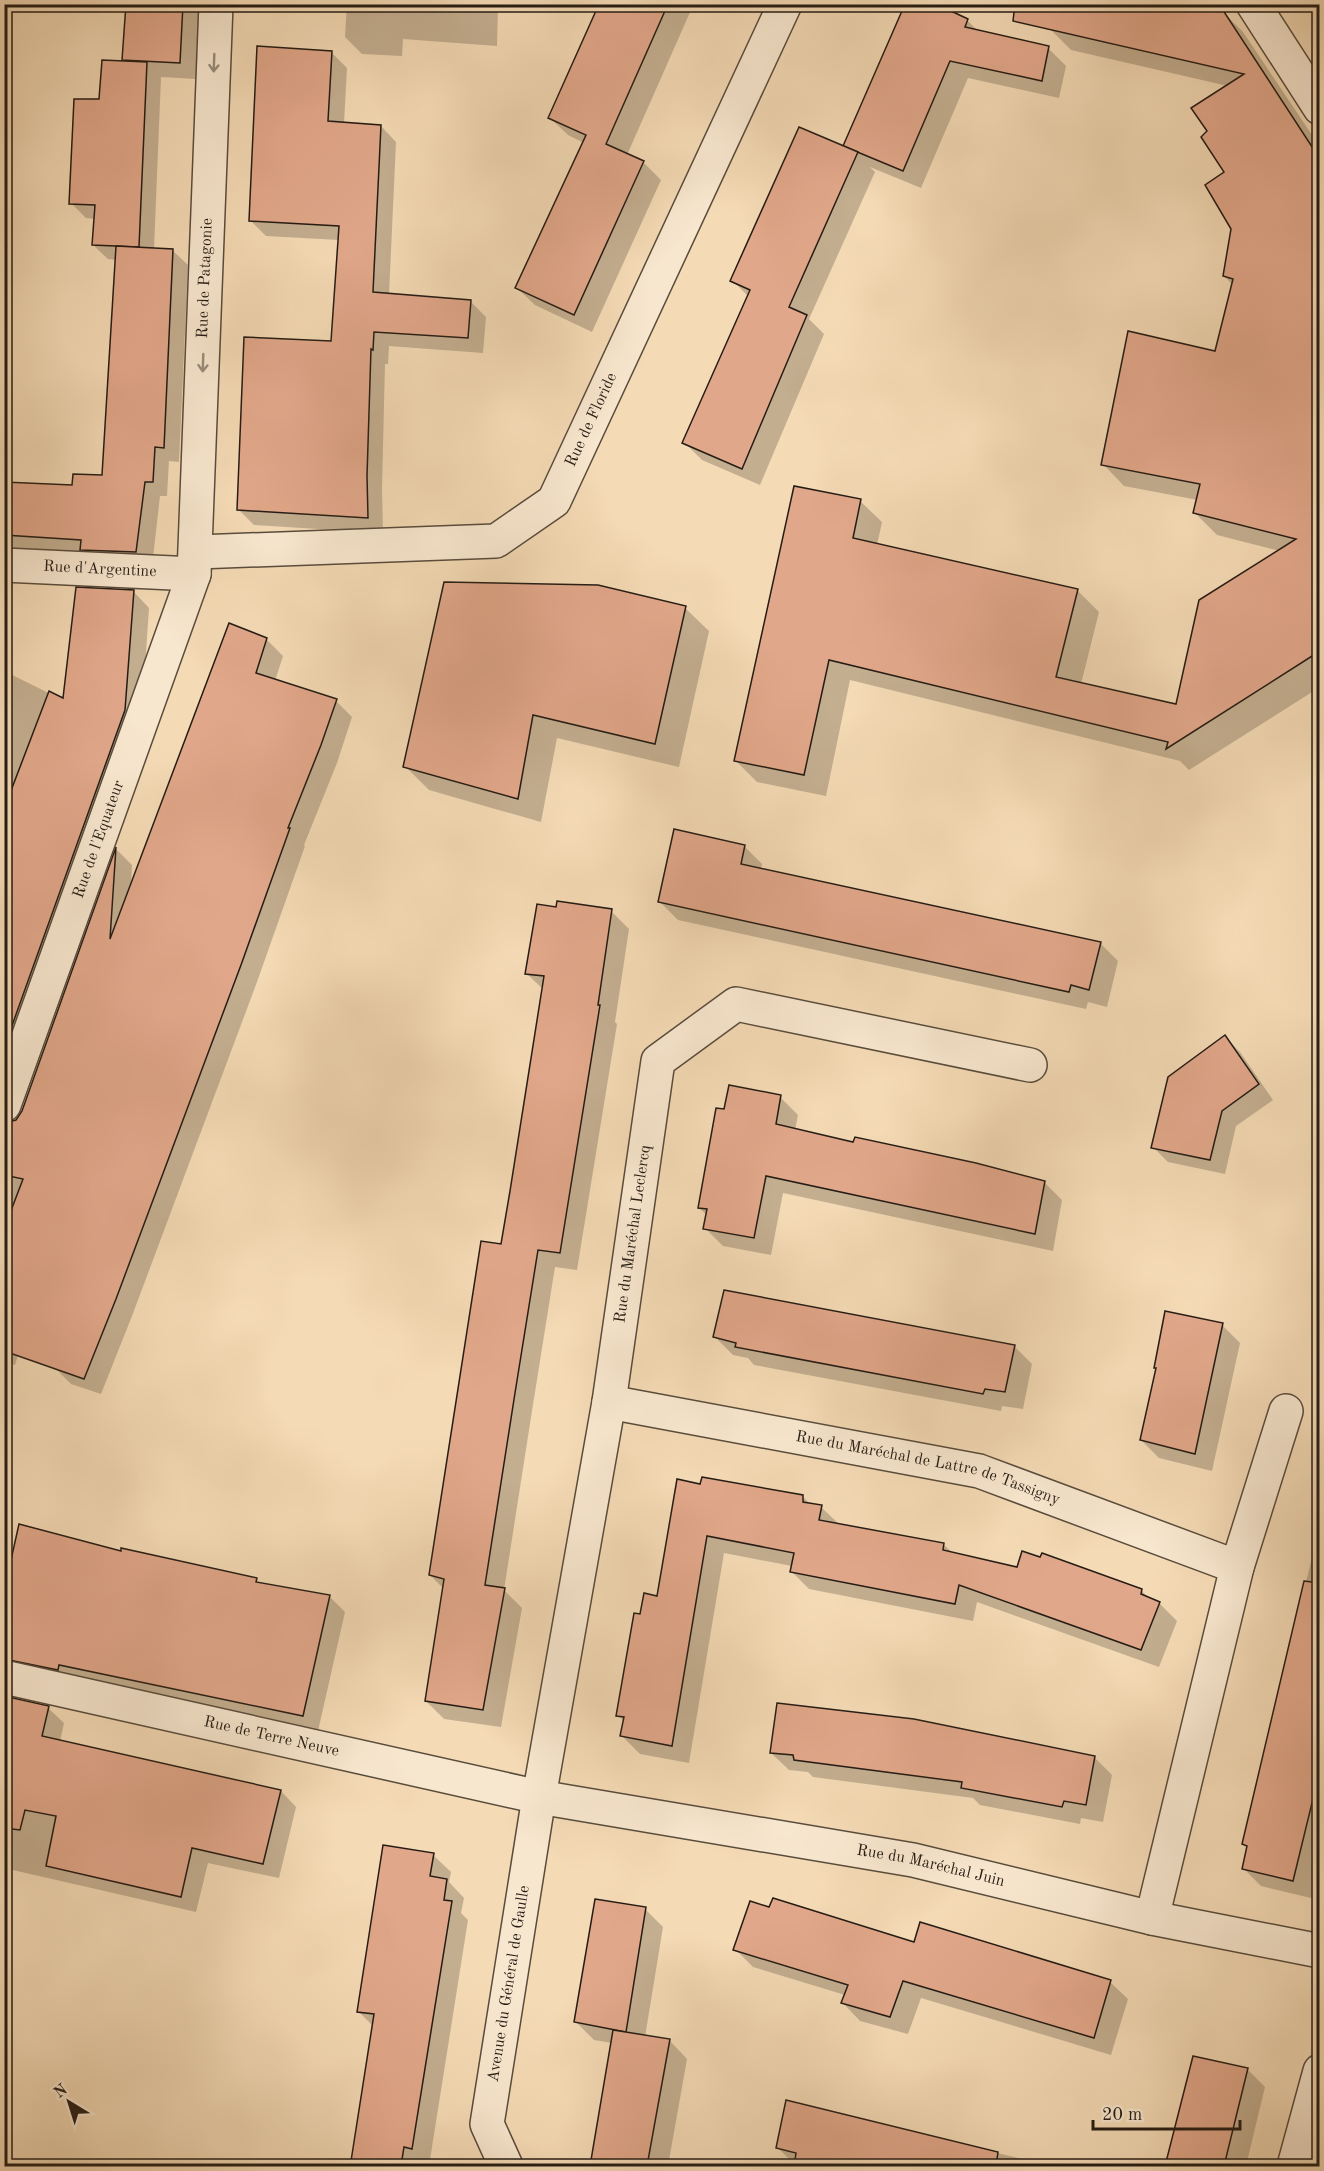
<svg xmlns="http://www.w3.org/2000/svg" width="1324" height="2171" font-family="'Old Standard TT',serif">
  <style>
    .shadow { fill: #0003 }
    .building { fill: #e1a78a; stroke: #251c14; stroke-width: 1.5 }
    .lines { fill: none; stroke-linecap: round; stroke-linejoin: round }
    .minor-casing { stroke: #594c3c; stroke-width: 36 }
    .tertiary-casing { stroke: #594c3c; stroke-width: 36 }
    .minor { stroke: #f8e7cf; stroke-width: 33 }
    .tertiary { stroke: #f8e7cf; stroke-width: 33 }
    .oneway { stroke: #998c7b }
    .labels { text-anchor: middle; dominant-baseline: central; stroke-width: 4.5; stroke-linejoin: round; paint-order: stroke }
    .street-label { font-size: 16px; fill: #251c14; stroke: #f8e7cf }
  </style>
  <rect width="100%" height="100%" fill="#f4dab5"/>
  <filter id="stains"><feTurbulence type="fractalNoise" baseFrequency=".00333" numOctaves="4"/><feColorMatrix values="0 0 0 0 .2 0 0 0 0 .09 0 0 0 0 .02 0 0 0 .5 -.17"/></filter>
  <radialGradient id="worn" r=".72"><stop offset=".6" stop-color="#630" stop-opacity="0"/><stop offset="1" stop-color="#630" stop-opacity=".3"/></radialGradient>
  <g class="shadow">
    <polygon points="127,4 199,4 196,79 161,77 154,249 172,250 188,265 179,462 169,461 167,496 160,496 153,558 4,548 4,484 74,487 104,477 116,260 108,259 93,245 95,219 86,218 71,203 100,101 126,62 124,60"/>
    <polygon points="347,4 497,4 498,6 497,46 403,39 402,56 362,54 345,37"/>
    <polygon points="600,4 686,4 691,10 627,155 643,162 661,180 592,332 535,305 517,288 584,143 568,135 550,118"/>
    <polygon points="1221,10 1243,32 1320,147 1320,687 1189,770 1180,761 850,680 826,796 757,782 735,760 860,501 882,522 877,545 1077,590 1099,612 1081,684 1177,706 1280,551 1217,535 1195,513 1198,500 1124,486 1103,464 1216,352 1233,285 1224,276 1233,228 1226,172 1209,131 1228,86 1071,50 1049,28"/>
    <polygon points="967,20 979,32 1048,48 1066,66 1059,98 968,78 921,188 870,167 875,172 809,319 824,334 760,485 702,460 684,442 749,297 732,280"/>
    <polygon points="331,52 347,68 344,123 381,126 396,142 389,295 470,301 486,317 483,353 389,346 388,364 385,364 382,488 383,533 254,525 239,510 332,342 339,240 266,236 250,220"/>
    <polygon points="133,591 149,608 141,727 4,1110 4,671 65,701"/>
    <polygon points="685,608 709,631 679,767 557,738 541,822 429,790 405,766"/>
    <polygon points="266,639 283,656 275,681 336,701 352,717 337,763 304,845 305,846 257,982 132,1316 101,1394 71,1384 54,1367 39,1288 15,1365 4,1361 4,1125 17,1121 23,1112 117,850 132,865 131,886"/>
    <polygon points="744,846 762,864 761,870 1100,943 1118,961 1107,1007 1088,1002 1086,1009 678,920 660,902"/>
    <polygon points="557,909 611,911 629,929 615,1022 617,1024 577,1270 555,1267 532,1411 504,1590 522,1608 501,1727 444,1719 426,1701 444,1589 430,1575 502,1246 544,990 527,974"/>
    <polygon points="1225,1037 1240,1052 1273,1100 1236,1126 1225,1174 1168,1162 1153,1147"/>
    <polygon points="780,1097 798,1115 795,1130 1044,1182 1062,1200 1053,1251 783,1193 771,1255 723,1246 705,1228 707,1215 699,1208 726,1110"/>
    <polygon points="1222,1325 1240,1343 1212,1471 1159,1458 1141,1440"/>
    <polygon points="715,1337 1014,1346 1032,1364 1023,1409 1002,1406 1001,1411 754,1365 748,1358 733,1355"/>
    <polygon points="701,1486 803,1497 811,1505 821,1507 840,1525 944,1545 954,1554 1018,1569 1141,1590 1151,1600 1159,1603 1177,1621 1159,1667 977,1602 973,1621 809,1589 791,1571 792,1566 724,1553 689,1763 640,1754 622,1736 625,1722 618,1715 642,1616 658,1598"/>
    <polygon points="1320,1524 1320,1862 1311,1898 1261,1886 1243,1868 1248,1848 1243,1843"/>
    <polygon points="122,1553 256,1580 260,1584 329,1596 345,1612 318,1731 4,1682 4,1578 9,1579"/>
    <polygon points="4,1698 48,1708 64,1723 60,1741 281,1791 296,1807 279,1878 208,1863 196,1912 4,1868"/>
    <polygon points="771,1753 1094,1757 1112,1775 1103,1822 1081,1818 1080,1824 980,1805 973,1798 813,1777 808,1772 789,1770"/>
    <polygon points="433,1855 451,1872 449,1882 464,1898 461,1913 468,1920 429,2166 358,2166 353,2161 374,2027 358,2011"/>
    <polygon points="645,1909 663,1927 645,2037 670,2041 687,2059 668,2166 591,2166 612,2043 594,2040 576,2022"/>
    <polygon points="915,1944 1110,1982 1128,1999 1111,2055 921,1998 908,2034 860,2021 843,2003 845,1995 753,1967 735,1949"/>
    <polygon points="1194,2057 1247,2069 1265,2087 1246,2166 1166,2166"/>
    <polygon points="788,2102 1051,2166 799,2166 795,2165 777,2147"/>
  </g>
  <g class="building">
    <polygon points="126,4 183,4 180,63 122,60"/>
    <polygon points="599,4 668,4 606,144 644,161 574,315 515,288 586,135 548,118"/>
    <polygon points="905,4 936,4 968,19 965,27 1049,46 1042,81 950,61 903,171 843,146"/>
    <polygon points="1015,4 1219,4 1320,159 1320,651 1166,749 1168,742 829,660 804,775 734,761 794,486 861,499 853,538 1078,589 1056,677 1176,704 1199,600 1296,539 1193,513 1200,484 1101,465 1128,331 1215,351 1233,279 1223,276 1231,229 1205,185 1224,172 1201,137 1207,131 1191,108 1244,74 1013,21"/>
    <polygon points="257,46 332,51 328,121 381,125 373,292 471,300 468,338 374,332 373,350 371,349 367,476 368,518 237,510 244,337 331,341 339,226 249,221"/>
    <polygon points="102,60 147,62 139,247 92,245 95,205 69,204 74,99 99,99"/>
    <polygon points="799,127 858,152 789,307 807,315 742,469 682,443 750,290 730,281"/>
    <polygon points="116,246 173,249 164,448 155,447 153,482 145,482 136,552 80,550 81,540 4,535 4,482 72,485 73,474 102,475"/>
    <polygon points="444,582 598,585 686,606 655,744 533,715 518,799 403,767"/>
    <polygon points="76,587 134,590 125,710 4,1048 4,809 49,691 63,698"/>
    <polygon points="229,623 267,638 256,673 337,699 321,745 288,828 290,828 241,965 116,1299 84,1379 4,1351 4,1229 23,1179 4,1175 4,1123 16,1120 22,1111 116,847 110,939"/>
    <polygon points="674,829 745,845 741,864 1101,942 1089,990 1071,985 1069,992 658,902"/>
    <polygon points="557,901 612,909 598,1005 600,1005 560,1253 538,1250 515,1393 485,1585 505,1588 483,1710 425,1701 444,1579 429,1575 481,1241 501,1244 510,1191 544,976 525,974 537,904 556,907"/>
    <polygon points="1225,1035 1259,1084 1222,1111 1210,1160 1151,1148 1168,1077"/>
    <polygon points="729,1085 781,1095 776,1124 853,1142 855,1137 976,1163 1045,1181 1035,1234 766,1176 754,1238 703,1229 707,1209 698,1208 716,1108 724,1109"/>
    <polygon points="724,1290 1015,1345 1005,1392 985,1389 983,1394 735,1347 736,1343 713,1337"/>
    <polygon points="1165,1311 1223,1323 1195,1454 1140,1440 1156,1368 1154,1368"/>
    <polygon points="702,1477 803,1495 803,1502 822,1505 819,1520 944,1543 943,1550 1017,1567 1022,1551 1040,1557 1042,1553 1142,1589 1141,1594 1160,1602 1141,1650 959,1585 955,1604 790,1572 794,1553 707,1536 672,1746 620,1736 624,1717 616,1716 634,1613 640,1614 644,1593 657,1596 677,1479 700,1484"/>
    <polygon points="19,1524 121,1551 121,1548 257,1578 256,1582 330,1595 303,1716 59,1665 58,1670 4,1659 4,1591"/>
    <polygon points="1304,1581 1320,1583 1320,1770 1293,1881 1242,1869 1247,1846 1242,1844"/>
    <polygon points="4,1696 49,1706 42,1736 281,1790 263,1864 192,1848 181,1897 46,1866 56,1816 25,1810 20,1830 4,1828"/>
    <polygon points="777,1703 914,1719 1095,1756 1086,1805 1064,1801 1062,1807 961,1788 962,1782 794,1760 793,1755 770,1753"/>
    <polygon points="383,1845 434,1853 430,1876 447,1879 444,1900 452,1901 412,2149 404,2147 401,2166 385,2166 351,2161 374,2014 357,2012"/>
    <polygon points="773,1898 914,1942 920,1922 1111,1980 1094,2038 903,1981 890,2017 841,2003 848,1985 733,1950 750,1901 769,1907"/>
    <polygon points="595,1899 646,1907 626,2032 574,2022"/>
    <polygon points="613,2030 670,2039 647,2166 590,2166"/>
    <polygon points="1193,2056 1248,2068 1224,2166 1165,2166"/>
    <polygon points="786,2100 998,2152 996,2166 819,2166 795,2160 796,2153 776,2148"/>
  </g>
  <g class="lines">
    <defs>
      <g id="minor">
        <path id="s1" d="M197,552L496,541L554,501L785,4"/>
        <path id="s2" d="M4,565L194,574"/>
        <path id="s3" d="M4,1105L194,574L216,4"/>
        <path id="s4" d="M609,1402L979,1471L1237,1567"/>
        <path id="s5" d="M4,1677L539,1797L913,1860L1152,1918L1320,1951"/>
        <polyline points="1152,1918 1237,1567 1286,1411"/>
        <path id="s6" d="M506,2166L487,2124L539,1797L609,1402L658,1061L736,1004L1030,1065"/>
        <polyline points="1294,2166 1320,2071"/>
      </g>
      <polyline id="tertiary" points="1253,4 1320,108"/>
    </defs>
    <use href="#minor" class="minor-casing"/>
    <use href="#tertiary" class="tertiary-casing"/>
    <use href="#minor" class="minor"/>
    <use href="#tertiary" class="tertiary"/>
  </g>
  <defs><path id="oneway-shaft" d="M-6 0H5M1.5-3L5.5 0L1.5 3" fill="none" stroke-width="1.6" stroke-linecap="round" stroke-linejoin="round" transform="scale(1.5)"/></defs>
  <g class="oneway">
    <use href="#oneway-shaft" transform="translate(214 63) rotate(92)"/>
    <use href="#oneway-shaft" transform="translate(203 363) rotate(92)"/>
  </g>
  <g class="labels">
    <g class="street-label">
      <text stroke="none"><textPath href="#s3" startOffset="860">Rue de Patagonie</textPath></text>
      <text stroke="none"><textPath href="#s1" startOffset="459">Rue de Floride</textPath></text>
      <text stroke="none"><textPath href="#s2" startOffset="96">Rue d'Argentine</textPath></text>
      <text stroke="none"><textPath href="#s3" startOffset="282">Rue de l'Equateur</textPath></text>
      <text stroke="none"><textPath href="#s6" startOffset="948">Rue du Maréchal Leclercq</textPath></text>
      <text stroke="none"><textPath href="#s4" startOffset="326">Rue du Maréchal de Lattre de Tassigny</textPath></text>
      <text stroke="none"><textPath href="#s5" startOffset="274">Rue de Terre Neuve</textPath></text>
      <text stroke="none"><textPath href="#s5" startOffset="946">Rue du Maréchal Juin</textPath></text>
      <text stroke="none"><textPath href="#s6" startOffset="188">Avenue du Général de Gaulle</textPath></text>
    </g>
  </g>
  <rect width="1324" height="2171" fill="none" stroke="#f4dab5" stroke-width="24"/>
  <rect x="6" y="6" width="1312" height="2159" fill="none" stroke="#251c14" stroke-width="3"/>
  <rect x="12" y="12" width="1300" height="2147" fill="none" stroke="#251c14" stroke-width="1.5"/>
  <g transform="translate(69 2102) rotate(322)" stroke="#f8e7cf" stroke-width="4.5" paint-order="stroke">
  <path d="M0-4.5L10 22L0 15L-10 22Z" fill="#251c14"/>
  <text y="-9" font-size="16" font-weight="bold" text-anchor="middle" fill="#251c14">N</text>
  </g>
  <path d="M1093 2120v9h147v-9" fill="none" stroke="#251c14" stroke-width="3"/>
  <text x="1102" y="2120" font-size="18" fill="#251c14" stroke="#f8e7cf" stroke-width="4.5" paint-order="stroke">20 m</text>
  <rect width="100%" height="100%" filter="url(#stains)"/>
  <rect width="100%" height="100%" fill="url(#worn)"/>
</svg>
